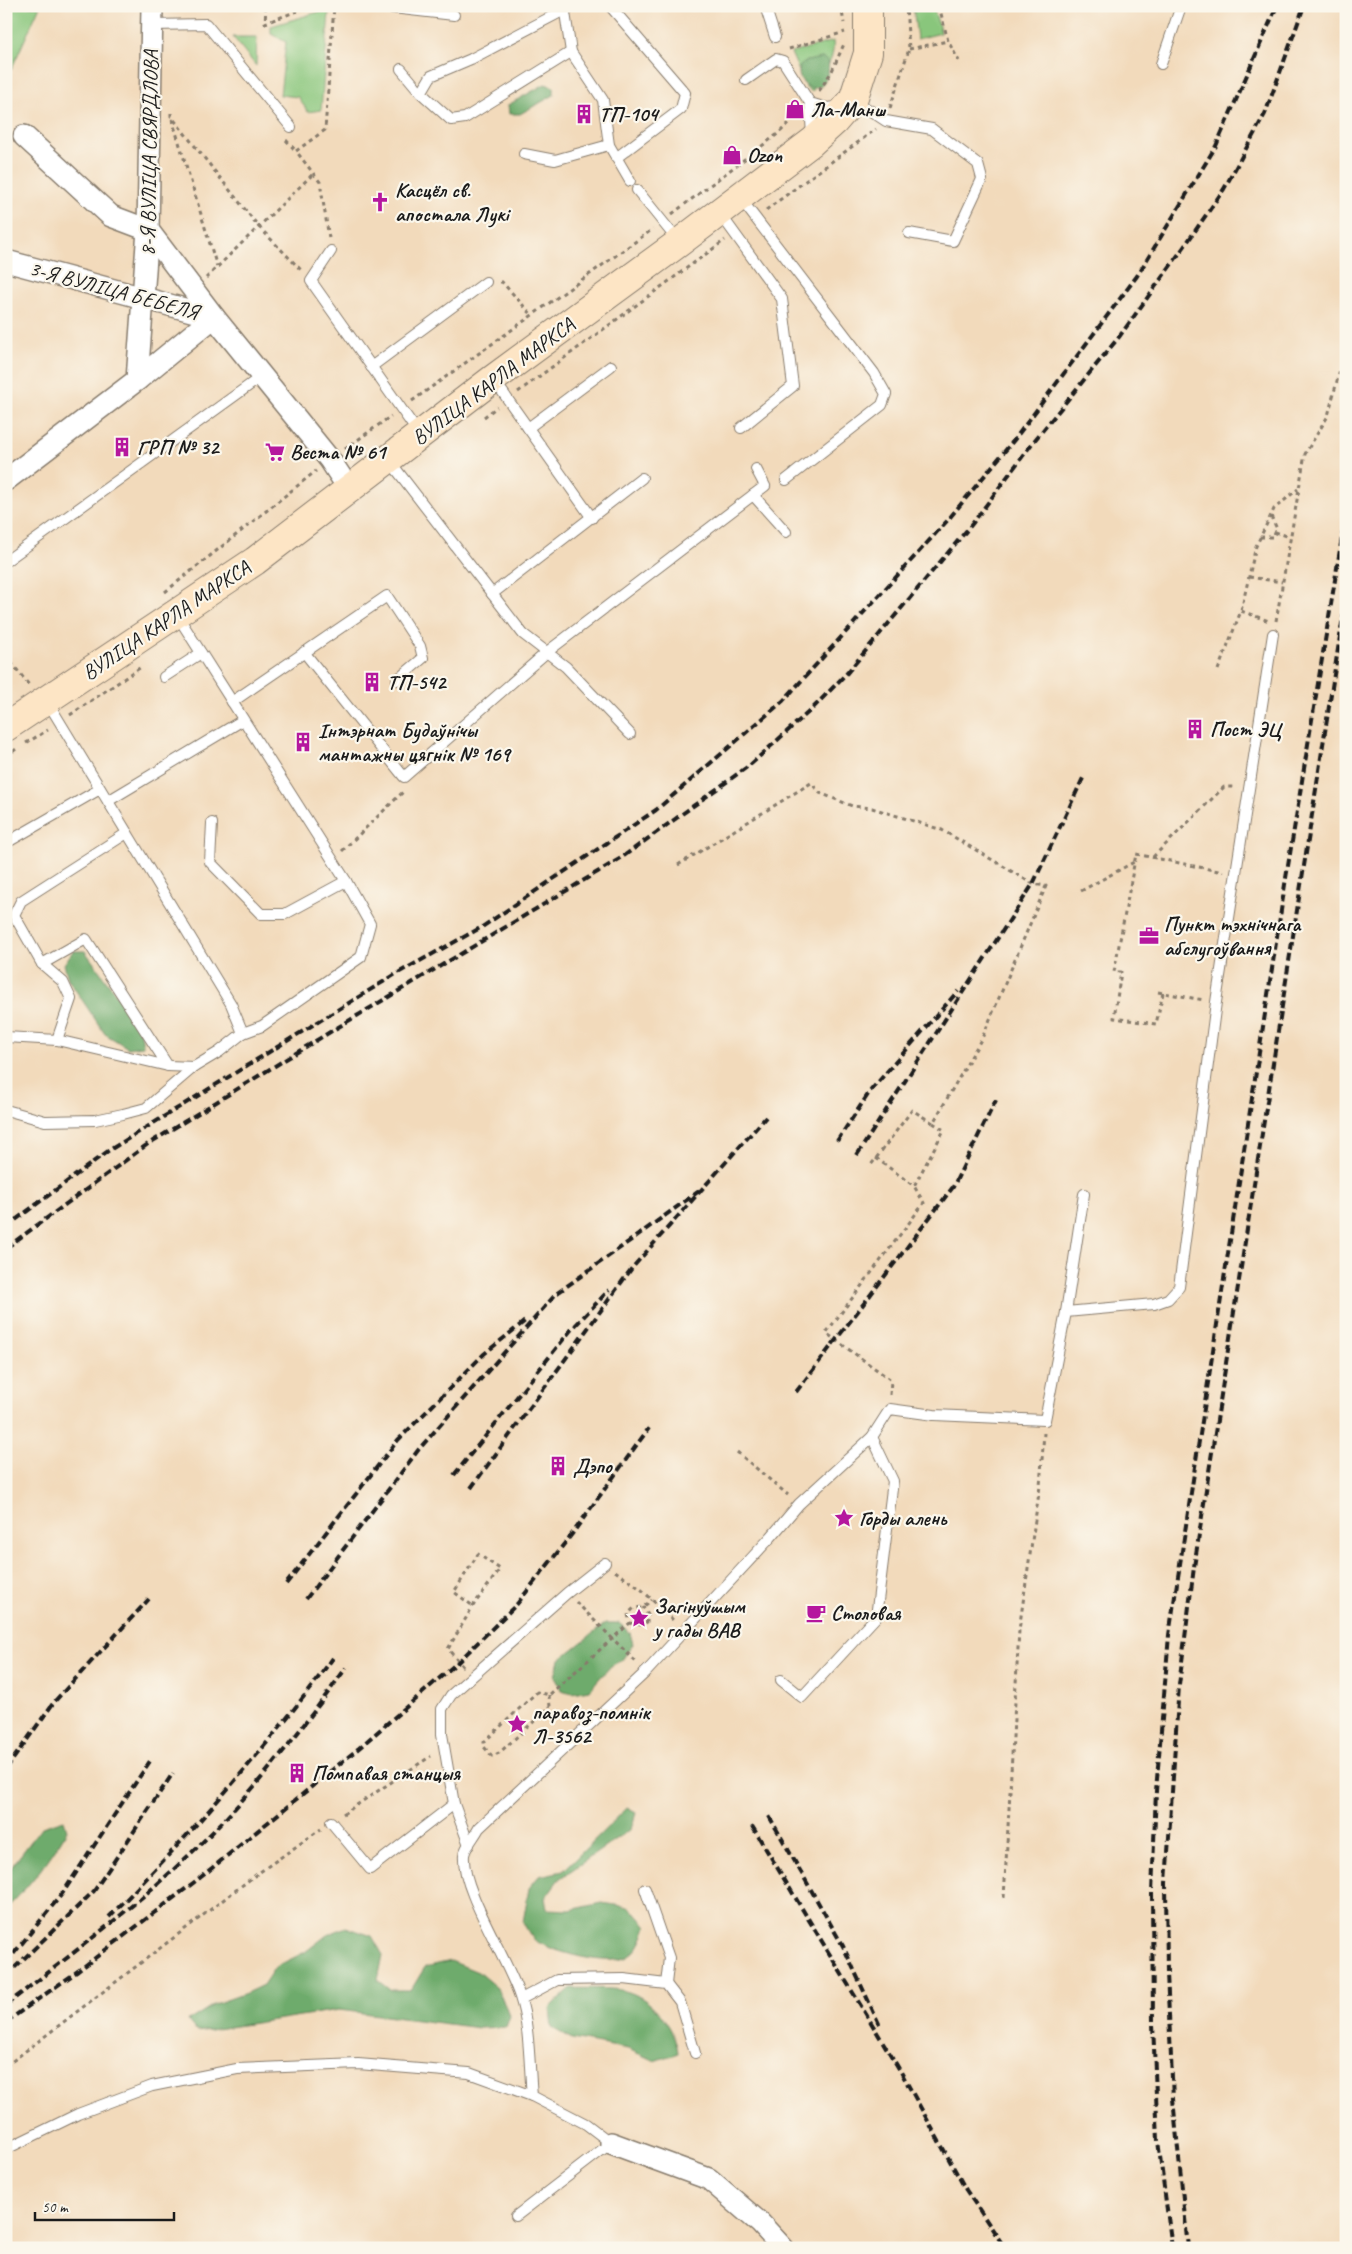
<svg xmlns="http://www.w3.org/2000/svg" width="1352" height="2254" font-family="Caveat,sans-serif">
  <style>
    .green { fill: #89c67c; stroke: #52714c }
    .forest { fill: #6eab6c; stroke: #456444 }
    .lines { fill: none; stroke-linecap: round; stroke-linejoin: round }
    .service-casing { stroke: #877b6c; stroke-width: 12 }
    .minor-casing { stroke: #877b6c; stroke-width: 24 }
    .secondary-casing { stroke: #877b6c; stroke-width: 30 }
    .path { stroke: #877b6c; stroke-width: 3; stroke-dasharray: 4 4; stroke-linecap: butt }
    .service { stroke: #fff; stroke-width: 10 }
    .minor { stroke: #fff; stroke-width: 21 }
    .secondary { stroke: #fde5c5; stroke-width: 28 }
    .rail { stroke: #1c1c1c; stroke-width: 4; stroke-dasharray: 8 4; stroke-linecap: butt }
    .labels { text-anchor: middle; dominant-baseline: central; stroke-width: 4.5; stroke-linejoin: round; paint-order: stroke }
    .poi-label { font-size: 21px; font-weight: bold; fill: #1c1c1c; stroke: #fbf7ec; text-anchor: start }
    .street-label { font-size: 21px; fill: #1c1c1c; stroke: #fbf7ec }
  </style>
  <rect width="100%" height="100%" fill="#fbf7ec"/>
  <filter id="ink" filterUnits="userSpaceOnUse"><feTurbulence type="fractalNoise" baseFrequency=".02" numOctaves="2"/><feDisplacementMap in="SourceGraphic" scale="10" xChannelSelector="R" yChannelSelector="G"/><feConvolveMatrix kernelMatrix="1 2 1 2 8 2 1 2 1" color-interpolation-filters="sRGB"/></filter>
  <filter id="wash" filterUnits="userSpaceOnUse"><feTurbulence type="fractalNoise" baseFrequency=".0096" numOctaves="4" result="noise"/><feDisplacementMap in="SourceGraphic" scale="20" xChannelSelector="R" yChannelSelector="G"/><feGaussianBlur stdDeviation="1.12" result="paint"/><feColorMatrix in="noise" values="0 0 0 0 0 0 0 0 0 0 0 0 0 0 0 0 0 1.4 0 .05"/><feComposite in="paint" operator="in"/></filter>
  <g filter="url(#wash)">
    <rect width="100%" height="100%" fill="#f2dabb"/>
    <g class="green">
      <polygon points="6,6 40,6 11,70 6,69"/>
      <polygon points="913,6 933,6 941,33 917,39"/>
      <polygon points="322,11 329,13 321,110 308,112 298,97 280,95 286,42 271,34 271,26"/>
      <polygon points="233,37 257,37 256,66"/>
      <path d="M833,41C836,59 821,78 812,92L806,87L791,53Z"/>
    </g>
    <g class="forest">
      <path d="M822,58L828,61C830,72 827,79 820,87L810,88C801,81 797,78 800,66L807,61Z"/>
      <polygon points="545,84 554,87 554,95 520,114 509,114 508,105"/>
      <polygon points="73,951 85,951 140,1027 143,1046 128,1048 105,1034 68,979 64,964"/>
      <polygon points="606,1623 619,1623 630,1633 633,1644 622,1660 611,1666 589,1690 572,1693 561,1690 555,1676 559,1660"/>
      <path d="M627,1808L636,1813L631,1829L559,1879L545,1898L547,1909L570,1910L602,1903L630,1907L647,1926C643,1938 639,1951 627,1957C608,1967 553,1952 536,1941C531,1938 526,1928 523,1922L529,1888L539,1876L563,1871Z"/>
      <path d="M64,1820L67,1830C50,1860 30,1885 6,1909V1874L42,1827Z"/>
      <polygon points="346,1927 372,1936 383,1955 378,1980 391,1990 411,1990 425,1967 451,1961 478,1972 497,1988 510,2016 506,2027 479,2028 339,2010 197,2032 188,2021 215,2004 246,1993 263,1985 275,1967 305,1952 327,1935"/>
      <path d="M571,1988C588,1989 609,1987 625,1991C651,1997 676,2027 678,2053L655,2061L628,2049L572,2039L552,2028L550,2008Z"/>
    </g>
  </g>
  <g filter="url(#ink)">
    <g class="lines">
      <defs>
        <g id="service">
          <polyline points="375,6 454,15"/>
          <polyline points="564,6 571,52 603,100 609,145 630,181"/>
          <polyline points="610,6 685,93 681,109 616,158"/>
          <polyline points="765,6 775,37"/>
          <polyline points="152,25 206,24 291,127"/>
          <polyline points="1161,64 1181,6"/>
          <polyline points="401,69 421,93 451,120 465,118 571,52"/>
          <polyline points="746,80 776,59 783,61 810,103 812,136"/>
          <polyline points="421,93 431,76 471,59 570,7"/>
          <polyline points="854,100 886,121 932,129 978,164 982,179 953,241 909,233"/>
          <polyline points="810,103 827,108 842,106"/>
          <polyline points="524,154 555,160 609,145"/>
          <polyline points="637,190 679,242"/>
          <polyline points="740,198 874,373 886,394 882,405 786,480"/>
          <polyline points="719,212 782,299 793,386 741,428"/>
          <polyline points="331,251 311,281 419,434"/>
          <polyline points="371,367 486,282"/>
          <polyline points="494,380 592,518"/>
          <polyline points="528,428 611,366"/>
          <polyline points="389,460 523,634 566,667 630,734"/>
          <polyline points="753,495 765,486 756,469"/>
          <polyline points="6,561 262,376"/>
          <polyline points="492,594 642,478"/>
          <polyline points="177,615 346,881 370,924 361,957 262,1026 243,1033"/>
          <polyline points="304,652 404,777 547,652 753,495 786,532"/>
          <polyline points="164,677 201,653"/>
          <polyline points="232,702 387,596 420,646 423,658 397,680"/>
          <polyline points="108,801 243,720"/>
          <polyline points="212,823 210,862 261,914 285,914 346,881"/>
          <polyline points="6,843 100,789"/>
          <polyline points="42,964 86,939 168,1066"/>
          <polyline points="6,1037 57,1040 168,1066 194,1067 219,1052 243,1033 231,1004 47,701"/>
          <polyline points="57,1040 71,999 63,982 42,964 14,915 21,901 127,833"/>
          <polyline points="6,1110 45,1121 95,1120 123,1114 146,1108 194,1067"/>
          <polyline points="1066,1312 1084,1194"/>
          <polyline points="781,1680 802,1697 876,1617 893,1481 872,1437"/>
          <polyline points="331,1822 370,1869 454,1804"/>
          <polyline points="469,1845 454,1804 442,1734 442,1709 451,1695 567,1593 605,1563"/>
          <polyline points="645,1889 669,1958 666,1984"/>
          <polyline points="521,1999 557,1980 624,1979 666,1984 680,2002 695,2053"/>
          <polyline points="6,2149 78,2114 152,2086 237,2069 358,2064 469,2073 532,2096"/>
          <path d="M516,2216L611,2143L586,2124L532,2096C529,2063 530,2028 520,1997C508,1959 461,1890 464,1855C465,1847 475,1836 479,1828L647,1671L771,1537L799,1504L872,1437L890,1409L934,1415L1045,1420L1066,1312L1154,1304L1168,1299L1179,1287L1216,1002L1273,634"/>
        </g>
        <g id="minor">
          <polyline points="24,136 111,216 148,230 214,317 137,380"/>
          <polyline points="6,261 214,317 330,460 349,489"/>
          <polyline points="6,480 137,380 148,230 152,6"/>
          <polyline points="611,2143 709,2179 760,2223 783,2248"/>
        </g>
        <polyline id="secondary" points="6,727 255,561 493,379 680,242 812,142 834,122 853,100 868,53 868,6"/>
      </defs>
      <use href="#service" class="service-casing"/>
      <use href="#minor" class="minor-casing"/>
      <use href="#secondary" class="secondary-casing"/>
      <g class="path">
        <polyline points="266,6 265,23 311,6"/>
        <polyline points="841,6 844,23"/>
        <polyline points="939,6 948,41 959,61"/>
        <polyline points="789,49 845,32"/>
        <polyline points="909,49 948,41"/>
        <polyline points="819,91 832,71 844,44"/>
        <polyline points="890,108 909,49 906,6"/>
        <polyline points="171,113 171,116 259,227 302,271"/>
        <polyline points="172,119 217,267"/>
        <polyline points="286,140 296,151"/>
        <polyline points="766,210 876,129"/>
        <polyline points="672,214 779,133 796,116"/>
        <polyline points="329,238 320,182 296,151 325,130 334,6"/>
        <polyline points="206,278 314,173"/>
        <polyline points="500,282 502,282 532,315"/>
        <polyline points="518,392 725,240"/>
        <polyline points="412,401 653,229"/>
        <polyline points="484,417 497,407"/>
        <polyline points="345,449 391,416"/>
        <polyline points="1275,532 1290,537"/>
        <polyline points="1260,537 1273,537 1277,529 1271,516"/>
        <polyline points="1249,577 1282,582"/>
        <polyline points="165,592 316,471"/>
        <polyline points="1241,611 1269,621"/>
        <polyline points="1276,621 1305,454 1328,416 1346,346"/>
        <polyline points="6,656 29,685"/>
        <polyline points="1218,670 1241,611 1256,546 1274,509 1298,489"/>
        <polyline points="70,715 141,667"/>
        <polyline points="26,743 48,730"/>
        <polyline points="6,756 18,748"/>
        <polyline points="342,851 404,791"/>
        <polyline points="1153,857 1224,787 1235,787"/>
        <polyline points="678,865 811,783 820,793 852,806 872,808 942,830 1033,884 1046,886 983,1036 933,1123 912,1110 871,1165"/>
        <polyline points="1081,891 1134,862"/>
        <polyline points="1158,992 1204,1000"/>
        <polyline points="1163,993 1156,1024 1114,1018 1121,972 1114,972 1136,854 1223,872"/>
        <polyline points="876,1158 914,1186 944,1130 933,1123"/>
        <polyline points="890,1395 891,1380 826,1333 924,1203 914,1186"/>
        <polyline points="737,1452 788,1495"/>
        <polyline points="615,1571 642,1590 675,1622"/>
        <polyline points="576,1602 637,1663"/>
        <polyline points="630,1623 642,1625 647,1622 648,1615 643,1607"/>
        <polyline points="463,1667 448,1649 473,1606 500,1569 478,1554 454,1592 473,1606"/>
        <polyline points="549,1695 550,1707 499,1753 492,1756 484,1747 484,1742 537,1692 549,1695 630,1623 628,1614 634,1608 643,1607 652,1600"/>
        <polyline points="343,1814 431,1756"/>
        <polyline points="1004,1898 1019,1630 1040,1486 1044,1433"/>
        <polyline points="6,2066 257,1874 321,1829"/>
      </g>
      <use href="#service" class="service"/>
      <use href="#minor" class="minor"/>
      <use href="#secondary" class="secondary"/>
      <g class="rail">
        <polyline points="837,1141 871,1090 958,991"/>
        <polyline points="857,1155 1033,884 1084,776"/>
        <polyline points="6,1227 108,1151 396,974 482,927 656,810 783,701 947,521 1014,440 1137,276 1216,146 1277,6"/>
        <polyline points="6,1248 148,1144 330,1032 621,858 750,765 813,708 847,673 972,524 1034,441 1119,337 1184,247 1224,189 1265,114 1304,6"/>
        <polyline points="796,1392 953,1187 996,1100"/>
        <polyline points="454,1475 571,1330 609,1290"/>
        <polyline points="471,1488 632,1268 766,1117"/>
        <polyline points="286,1584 398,1440 484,1354 525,1321"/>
        <polyline points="306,1599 419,1449 556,1294 702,1189"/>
        <polyline points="6,1769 54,1702 149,1599"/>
        <polyline points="769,1816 843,1946 880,2026"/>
        <polyline points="752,1826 901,2072 966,2190 1005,2248"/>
        <path d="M109,1917C189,1836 265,1750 333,1658"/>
        <polyline points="6,1963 62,1894 152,1758"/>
        <polyline points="6,1976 94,1891 173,1773"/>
        <path d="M6,2005C68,1957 131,1910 188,1856C248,1800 298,1734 346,1668"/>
        <polyline points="6,2022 78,1971 201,1877 359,1748 458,1662 517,1604 572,1534 649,1428"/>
        <polyline points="1172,2248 1158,2141 1153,2024 1152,1893 1156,1791 1169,1635 1286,878 1346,513"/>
        <polyline points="1188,2248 1173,2099 1167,1973 1166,1883 1179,1685 1194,1567 1346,598"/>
      </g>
    </g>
  </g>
  <defs>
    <symbol id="shop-bare" viewBox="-9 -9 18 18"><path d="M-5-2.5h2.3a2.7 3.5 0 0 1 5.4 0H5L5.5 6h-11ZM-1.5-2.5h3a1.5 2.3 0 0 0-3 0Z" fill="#b5179e" stroke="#fbf7ec" stroke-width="2.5" paint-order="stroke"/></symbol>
    <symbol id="building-bare" viewBox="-9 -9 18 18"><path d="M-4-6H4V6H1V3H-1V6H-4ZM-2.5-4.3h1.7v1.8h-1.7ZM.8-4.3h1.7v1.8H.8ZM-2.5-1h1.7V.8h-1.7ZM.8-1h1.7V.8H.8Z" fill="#b5179e" stroke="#fbf7ec" stroke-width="2.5" paint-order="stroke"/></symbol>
    <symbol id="church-bare" viewBox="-9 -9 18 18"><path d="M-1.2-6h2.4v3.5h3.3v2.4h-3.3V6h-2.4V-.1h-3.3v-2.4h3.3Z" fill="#b5179e" stroke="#fbf7ec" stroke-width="2.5" paint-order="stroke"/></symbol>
    <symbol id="supermarket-bare" viewBox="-9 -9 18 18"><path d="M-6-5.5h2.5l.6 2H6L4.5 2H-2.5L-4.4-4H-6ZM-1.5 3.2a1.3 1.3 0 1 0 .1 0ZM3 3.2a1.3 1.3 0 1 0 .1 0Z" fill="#b5179e" stroke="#fbf7ec" stroke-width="2.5" paint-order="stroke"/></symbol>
    <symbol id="office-bare" viewBox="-9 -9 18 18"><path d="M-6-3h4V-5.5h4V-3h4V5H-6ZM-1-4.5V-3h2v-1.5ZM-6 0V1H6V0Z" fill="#b5179e" stroke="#fbf7ec" stroke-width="2.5" paint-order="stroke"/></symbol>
    <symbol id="sight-bare" viewBox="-9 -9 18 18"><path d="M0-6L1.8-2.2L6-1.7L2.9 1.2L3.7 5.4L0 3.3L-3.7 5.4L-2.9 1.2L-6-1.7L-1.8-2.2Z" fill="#b5179e" stroke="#fbf7ec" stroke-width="2.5" paint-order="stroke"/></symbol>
    <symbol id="cafe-bare" viewBox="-9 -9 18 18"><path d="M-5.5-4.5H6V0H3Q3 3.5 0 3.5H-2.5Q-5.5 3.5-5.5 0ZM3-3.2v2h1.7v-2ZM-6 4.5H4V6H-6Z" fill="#b5179e" stroke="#fbf7ec" stroke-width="2.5" paint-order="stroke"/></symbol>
  </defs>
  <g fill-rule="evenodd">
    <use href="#shop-bare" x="781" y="95" width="28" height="28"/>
    <use href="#building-bare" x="570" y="100" width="28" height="28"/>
    <use href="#shop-bare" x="718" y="141" width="28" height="28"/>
    <use href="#church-bare" x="366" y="188" width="28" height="28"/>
    <use href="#building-bare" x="108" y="433" width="28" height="28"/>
    <use href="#supermarket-bare" x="261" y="438" width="28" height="28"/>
    <use href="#building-bare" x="358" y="668" width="28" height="28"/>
    <use href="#building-bare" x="1181" y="715" width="28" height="28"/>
    <use href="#building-bare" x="289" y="728" width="28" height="28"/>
    <use href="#office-bare" x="1135" y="922" width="28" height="28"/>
    <use href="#building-bare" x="544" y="1452" width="28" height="28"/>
    <use href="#sight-bare" x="830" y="1504" width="28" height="28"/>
    <use href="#cafe-bare" x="802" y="1599" width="28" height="28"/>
    <use href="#sight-bare" x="625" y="1604" width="28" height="28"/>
    <use href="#sight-bare" x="503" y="1710" width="28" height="28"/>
    <use href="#building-bare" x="283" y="1759" width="28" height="28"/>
  </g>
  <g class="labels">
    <g class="poi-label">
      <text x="810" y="109">Ла-Манш</text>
      <text x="599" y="114">ТП-104</text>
      <text x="747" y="155">Ozon</text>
      <text x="395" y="190">Касцёл св.<tspan x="395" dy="24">апостала Лукі</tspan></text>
      <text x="137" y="447">ГРП № 32</text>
      <text x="290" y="452">Веста № 61</text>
      <text x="387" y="682">ТП-542</text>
      <text x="1210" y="729">Пост ЭЦ</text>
      <text x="318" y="730">Інтэрнат Будаўнічы<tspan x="318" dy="24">мантажны цягнік № 169</tspan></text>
      <text x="1164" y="924">Пункт тэхнічнага<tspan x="1164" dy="24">абслугоўвання</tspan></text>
      <text x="573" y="1466">Дэпо</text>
      <text x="859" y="1518">Горды алень</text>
      <text x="654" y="1606">Загінуўшым<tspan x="654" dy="24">у гады ВАВ</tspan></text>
      <text x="831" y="1613">Столовая</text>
      <text x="532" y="1712">паравоз-помнік<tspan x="532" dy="24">Л-3562</tspan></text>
      <text x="312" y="1773">Помпавая станцыя</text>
    </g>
    <g class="street-label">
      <text transform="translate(149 153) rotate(-89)">8-Я ВУЛІЦА СВЯРДЛОВА</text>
      <text transform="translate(114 290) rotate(15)">3-Я ВУЛІЦА БЕБЕЛЯ</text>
      <text transform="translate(493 381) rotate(-37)">ВУЛІЦА КАРЛА МАРКСА</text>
      <text transform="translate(166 620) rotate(-34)">ВУЛІЦА КАРЛА МАРКСА</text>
    </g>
  </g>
  <rect width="1352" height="2254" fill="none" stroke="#fbf7ec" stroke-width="25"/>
  <path d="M35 2212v8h139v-8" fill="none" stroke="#1c1c1c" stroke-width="2.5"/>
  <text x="42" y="2212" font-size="15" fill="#1c1c1c" stroke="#fbf7ec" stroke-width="4" paint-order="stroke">50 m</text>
</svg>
